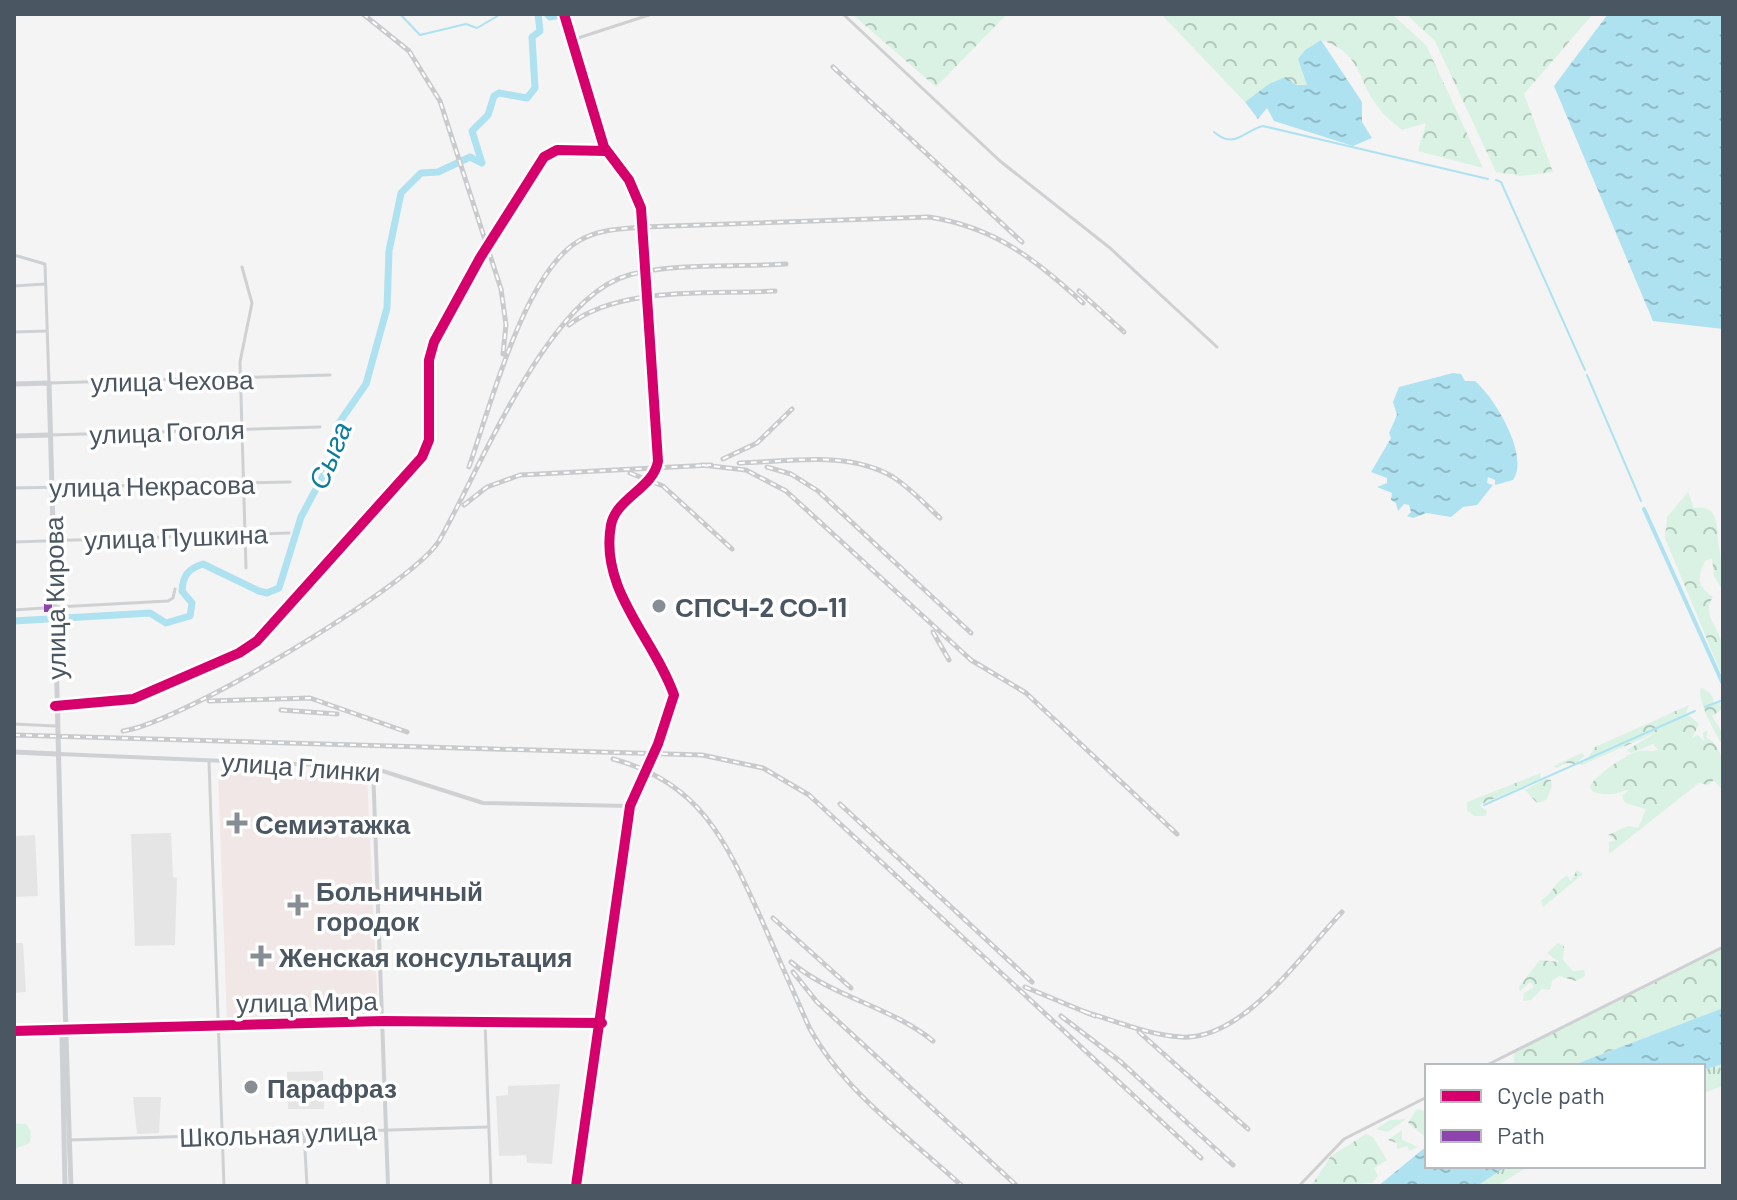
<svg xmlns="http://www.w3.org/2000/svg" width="1737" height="1200" font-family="Barlow,sans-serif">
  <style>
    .education { fill: #e6e5e6 }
    .medical { fill: #f1e7e6 }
    .grass { fill: url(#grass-tufts) }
    .forest { fill: url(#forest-crowns) }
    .pitch { fill: #d9f2e3 }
    .water { fill: url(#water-ripples) }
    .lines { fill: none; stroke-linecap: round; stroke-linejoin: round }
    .stream { stroke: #aee2f0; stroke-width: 2 }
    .canal { stroke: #aee2f0; stroke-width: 4 }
    .river { stroke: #aee2f0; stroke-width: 7 }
    .minor { stroke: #ced0d2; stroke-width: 3 }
    .tertiary { stroke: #ced0d2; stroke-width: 4 }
    .secondary { stroke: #ced0d4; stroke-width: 5 }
    .rail-casing { stroke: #c9cacc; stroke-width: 5 }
    .rail { stroke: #fff; stroke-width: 2; stroke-dasharray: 6; stroke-linecap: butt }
    .quiet { stroke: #8e44ad; stroke-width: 8; stroke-dasharray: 16 8; stroke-linecap: butt }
    .cycleway-casing { stroke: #fff; stroke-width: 15 }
    .cycleway { stroke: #d6006c; stroke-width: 10 }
    .poi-dot { fill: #868d94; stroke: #fff; stroke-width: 3 }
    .labels { text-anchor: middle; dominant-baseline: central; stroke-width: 7; stroke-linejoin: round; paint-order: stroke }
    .street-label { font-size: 26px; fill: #4a5661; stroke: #fff }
    .poi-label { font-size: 26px; font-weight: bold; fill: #4a5661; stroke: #fff; text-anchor: start }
    .water-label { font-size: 28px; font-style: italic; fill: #0c7c9b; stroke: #fff }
  </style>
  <defs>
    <pattern id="grass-tufts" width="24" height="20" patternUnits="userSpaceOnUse" patternTransform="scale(2)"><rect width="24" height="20" fill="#d9f2e3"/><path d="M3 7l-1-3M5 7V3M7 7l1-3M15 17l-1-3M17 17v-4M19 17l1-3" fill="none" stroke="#b2c7bb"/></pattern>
    <pattern id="forest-crowns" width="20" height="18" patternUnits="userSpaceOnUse" patternTransform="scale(2)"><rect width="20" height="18" fill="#d9f2e3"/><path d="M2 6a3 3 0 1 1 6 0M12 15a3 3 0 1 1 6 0" fill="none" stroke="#b2c7bb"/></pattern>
    <pattern id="water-ripples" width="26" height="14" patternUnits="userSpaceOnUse" patternTransform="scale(2)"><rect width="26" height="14" fill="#aee2f0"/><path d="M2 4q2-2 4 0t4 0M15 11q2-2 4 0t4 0" fill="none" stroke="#90bac6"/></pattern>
  </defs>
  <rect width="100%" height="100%" fill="#f4f4f4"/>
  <g class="education">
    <polygon points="171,833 173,877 177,878 175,945 135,946 131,834"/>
    <polygon points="35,835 38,896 14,897 14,836"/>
    <polygon points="14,943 23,943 26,992 14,993"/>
    <polygon points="323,1071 324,1109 288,1109 287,1072"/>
    <polygon points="560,1084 552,1164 527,1163 526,1155 499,1156 496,1096 508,1095 508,1086"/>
    <polygon points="133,1097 161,1097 159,1133 137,1134"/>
  </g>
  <polygon class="medical" points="218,772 367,773 378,1016 227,1021"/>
  <g class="grass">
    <polygon points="1723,1064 1723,1086 1703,1093 1703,1070"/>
    <polygon points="1507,1166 1529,1166 1497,1186 1477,1186"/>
  </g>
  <g class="forest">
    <polygon points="852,14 1007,14 936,87"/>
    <path d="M1161,14H1392L1426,45L1483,168L1418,151L1426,123L1402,130C1394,123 1384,116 1378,107C1356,78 1362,53 1321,40L1305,50L1298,59L1308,85L1269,84L1245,102Z"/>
    <polygon points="1406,14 1593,14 1524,94 1553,172 1521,176 1496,172 1435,41"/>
    <path d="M1688,492L1694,508C1721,503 1716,530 1719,547C1721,562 1723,575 1723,591L1714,576L1712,558L1705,561C1697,579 1697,585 1713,597C1701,614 1718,625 1722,644C1725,654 1723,667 1723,678L1665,538L1667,517Z"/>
    <path d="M1701,687L1711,694L1714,702L1722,703L1721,710L1712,716L1723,734V746C1715,732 1696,700 1701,687Z"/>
    <path d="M1689,705L1686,713L1699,724L1692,738L1698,735L1704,741L1703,733L1707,730V738C1726,748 1723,773 1723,791L1714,780L1708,785L1699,783L1609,854V842L1616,840L1608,835L1628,826L1638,828L1646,809L1625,803L1622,796L1630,789C1617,794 1605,797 1592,791L1590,786C1595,776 1625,755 1638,751C1644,750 1651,752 1658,750L1653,744L1631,753L1627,750L1655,733L1582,765L1566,763L1557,768L1553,766L1582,753L1585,755L1578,762H1585L1595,747Z"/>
    <polygon points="1541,773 1540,779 1479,805 1487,811 1486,816 1474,816 1467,810 1467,802"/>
    <polygon points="1545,779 1551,780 1552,787 1546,800 1537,803 1525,790"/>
    <path d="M1577,870L1583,874L1543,907L1541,900C1554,894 1554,881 1567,876L1571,881Z"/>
    <polygon points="1558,943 1564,946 1563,960 1573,971 1584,970 1585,976 1576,981 1559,976 1552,981 1550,990 1542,989 1531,1000 1523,1001 1524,993 1534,987 1530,982 1520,991 1519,987 1540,960 1559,962 1547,953"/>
    <polygon points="1723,947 1723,1008 1571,1066 1513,1066 1515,1050"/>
    <polygon points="1417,1109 1427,1112 1427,1138 1408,1123"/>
    <polygon points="1406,1119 1388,1132 1376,1129 1390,1120"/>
    <polygon points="1402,1130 1402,1140 1418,1147 1409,1151 1407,1146 1397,1149 1397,1143 1388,1140"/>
    <polygon points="1366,1134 1373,1137 1387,1160 1374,1168 1378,1176 1372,1183 1311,1186 1331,1156"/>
  </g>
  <polygon class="pitch" points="14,1123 26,1124 31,1131 30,1143 14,1149"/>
  <g class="water">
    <polygon points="1608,14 1723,14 1723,329 1653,321 1554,86"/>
    <polygon points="1321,40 1362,102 1362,122 1372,138 1353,146 1274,121 1267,108 1258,119 1245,102 1269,84 1286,77 1296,85 1307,85 1298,59 1305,50"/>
    <path d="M1453,373L1461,374L1465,381H1475C1495,398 1530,456 1513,480L1495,485V480L1488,477L1487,483L1493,485L1477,505L1463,507L1451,517L1427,513L1413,518L1407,516L1411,512L1409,505L1404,504L1398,511L1396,503L1391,500L1392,493L1377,487L1387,483V478L1371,472L1391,438L1389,433L1397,415L1393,402L1399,387Z"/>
    <polygon points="1723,1008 1723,1064 1703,1070 1703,1066 1571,1066"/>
    <polygon points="1427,1146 1427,1166 1507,1166 1477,1186 1378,1186"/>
  </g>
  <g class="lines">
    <g class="stream">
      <polyline points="400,14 420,35 466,24 477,28 501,14"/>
      <path d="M1214,132C1235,150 1243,131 1263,126L1488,179"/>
      <polyline points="1496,180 1501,182 1585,370"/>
      <polyline points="1587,375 1641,501"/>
      <polyline points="1705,707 1723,700"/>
      <polyline points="1484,805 1695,711"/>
    </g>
    <polyline class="canal" points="1644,509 1723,684"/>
    <g class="river">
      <polyline points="547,14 550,17 565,14"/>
      <path d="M14,621L150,613L166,623L190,616L192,603L182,591C183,575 188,569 203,564L259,591L267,593L279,588L301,517L331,461L339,423L366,384L387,308L389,251L401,193L421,173L438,172L470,157L482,163L472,131L488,115L494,96L499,93L527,98L535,88L532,37L540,31L538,14"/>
    </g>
    <g class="minor">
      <path d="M564,14L604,147L629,180L641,208L643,227L658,461C654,488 616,498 611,525C599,590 654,638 674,695L658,744L630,806"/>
      <polyline points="843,14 1000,161 1110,248 1217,347"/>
      <polyline points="572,40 652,14"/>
      <polyline points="14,255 45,264 49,383 330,375"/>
      <polyline points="242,267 252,303 240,362 246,568"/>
      <polyline points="14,286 45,284"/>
      <polyline points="14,332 47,331"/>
      <polyline points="50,435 320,427"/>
      <polyline points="14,488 290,482"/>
      <polyline points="14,542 289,533"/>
      <polyline points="57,607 168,601 173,598 175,589"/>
      <polyline points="14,610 44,608"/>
      <polyline points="58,706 133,699 239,653 257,641 422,457 429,440 429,360 434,342 480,258 544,157 557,150 606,151"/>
      <polyline points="14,724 55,726"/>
      <polyline points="209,762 224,1186"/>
      <polyline points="485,1022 491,1186"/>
      <polyline points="1485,1066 1723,947"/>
      <polyline points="304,1132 307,1186"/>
      <polyline points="69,1140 488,1127"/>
      <polyline points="1299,1186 1344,1139 1427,1097"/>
    </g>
    <g class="tertiary">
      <polyline points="59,754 370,767 483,803 630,806 576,1186"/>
      <polyline points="373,767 388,1186"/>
      <polyline points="14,1031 383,1021 602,1023"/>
    </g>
    <g class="secondary">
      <path d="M14,384L49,383C57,651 61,918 71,1186"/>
      <polyline points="14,436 50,435"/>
      <polyline points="14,752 57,754"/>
      <polyline points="65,1186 62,1037 66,1030"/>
    </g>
    <defs>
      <g id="rail">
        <polyline points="363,14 409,51 440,101 501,289 506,325 503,354"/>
        <polyline points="833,67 1022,242"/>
        <polyline points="1079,291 1124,332"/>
        <path d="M569,325C620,285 712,295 775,291"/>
        <polyline points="723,459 757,443 792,409"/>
        <path d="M739,463C789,462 848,450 893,477C910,488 925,504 940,518"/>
        <polyline points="702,465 746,470 786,491 971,660 1026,693 1177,834"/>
        <path d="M469,467C490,407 524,275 577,242C597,229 620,229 643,227L929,217C995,227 1036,260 1083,303"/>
        <polyline points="767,467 791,474 818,491 971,633"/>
        <polyline points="630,473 663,486 732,549"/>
        <polyline points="464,505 487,487 520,475 711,465"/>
        <polyline points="933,632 949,660"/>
        <polyline points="209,701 310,698 407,732"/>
        <polyline points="281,710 337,714"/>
        <path d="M123,731C177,725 411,586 439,541C480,470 547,297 629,275C672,263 740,267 786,264"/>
        <polyline points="14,735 702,755 763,768 809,795 1201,1158"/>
        <path d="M613,759C699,782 725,839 759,914C775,951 792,989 809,1027C843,1091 909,1137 962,1186"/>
        <polyline points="840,804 1032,982"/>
        <polyline points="773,918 851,988"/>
        <path d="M791,962C832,997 890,1006 933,1041"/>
        <polyline points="793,972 817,1002 1017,1186"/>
        <polyline points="1025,987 1095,1016"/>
        <path d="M1085,1012C1116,1021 1149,1035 1181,1037C1243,1041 1302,954 1342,912"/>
        <polyline points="1061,1016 1121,1062 1233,1165"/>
        <polyline points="1139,1032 1248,1129"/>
      </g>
    </defs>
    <use href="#rail" class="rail-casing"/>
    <use href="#rail" class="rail"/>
    <polyline class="quiet" points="44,608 52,608"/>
    <defs>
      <g id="cycleway">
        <path d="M564,14L604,147L629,180L641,208L658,461C654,488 616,498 611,525C599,590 654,638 674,695L658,744L630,806L576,1186"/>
        <polyline points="55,706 133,699 239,653 257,641 422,457 429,440 429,360 434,342 480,258 544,157 557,150 606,151"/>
        <polyline points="14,1031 383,1021 602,1023"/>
      </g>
    </defs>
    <use href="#cycleway" class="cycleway-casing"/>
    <use href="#cycleway" class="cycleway"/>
  </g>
  <g class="poi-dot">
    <circle cx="659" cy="606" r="8"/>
    <path d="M233 811h8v8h8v8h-8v8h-8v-8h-8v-8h8z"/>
    <path d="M294 893h8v8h8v8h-8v8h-8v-8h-8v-8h8z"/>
    <path d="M257 944h8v8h8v8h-8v8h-8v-8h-8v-8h8z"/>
    <circle cx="251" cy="1087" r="8"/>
  </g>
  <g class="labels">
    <g class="street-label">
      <text transform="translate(172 380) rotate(-1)">улица Чехова</text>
      <text transform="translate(167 431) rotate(-2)">улица Гоголя</text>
      <text transform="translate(152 485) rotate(-1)">улица Некрасова</text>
      <text transform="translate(176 536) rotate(-2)">улица Пушкина</text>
      <text transform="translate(54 598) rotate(-91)">улица Кирова</text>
      <text transform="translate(301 766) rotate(4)">улица Глинки</text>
      <text transform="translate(307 1001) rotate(-1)">улица Мира</text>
      <text transform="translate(278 1133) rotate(-2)">Школьная улица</text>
    </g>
    <g class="poi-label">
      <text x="675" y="606">СПСЧ-2 СО-11</text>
      <text x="255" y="823">Семиэтажка</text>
      <text x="316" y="890">Больничный<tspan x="316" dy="30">городок</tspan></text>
      <text x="279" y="956">Женская консультация</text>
      <text x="267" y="1087">Парафраз</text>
    </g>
    <g class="water-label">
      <text transform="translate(329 455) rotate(-68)">Сыга</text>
    </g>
  </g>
  <rect width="1737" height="1200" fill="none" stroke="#4a5661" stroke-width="32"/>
  <rect x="1425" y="1064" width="280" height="104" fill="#ffffff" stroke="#b7bbc0" stroke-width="2"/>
  <rect x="1441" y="1090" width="40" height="12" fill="#d6006c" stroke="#b7bbc0" stroke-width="2"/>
  <text x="1497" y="1104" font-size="24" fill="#4a5661">Cycle path</text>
  <rect x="1441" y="1130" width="40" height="12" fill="#8e44ad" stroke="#b7bbc0" stroke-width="2"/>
  <text x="1497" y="1144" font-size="24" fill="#4a5661">Path</text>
</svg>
